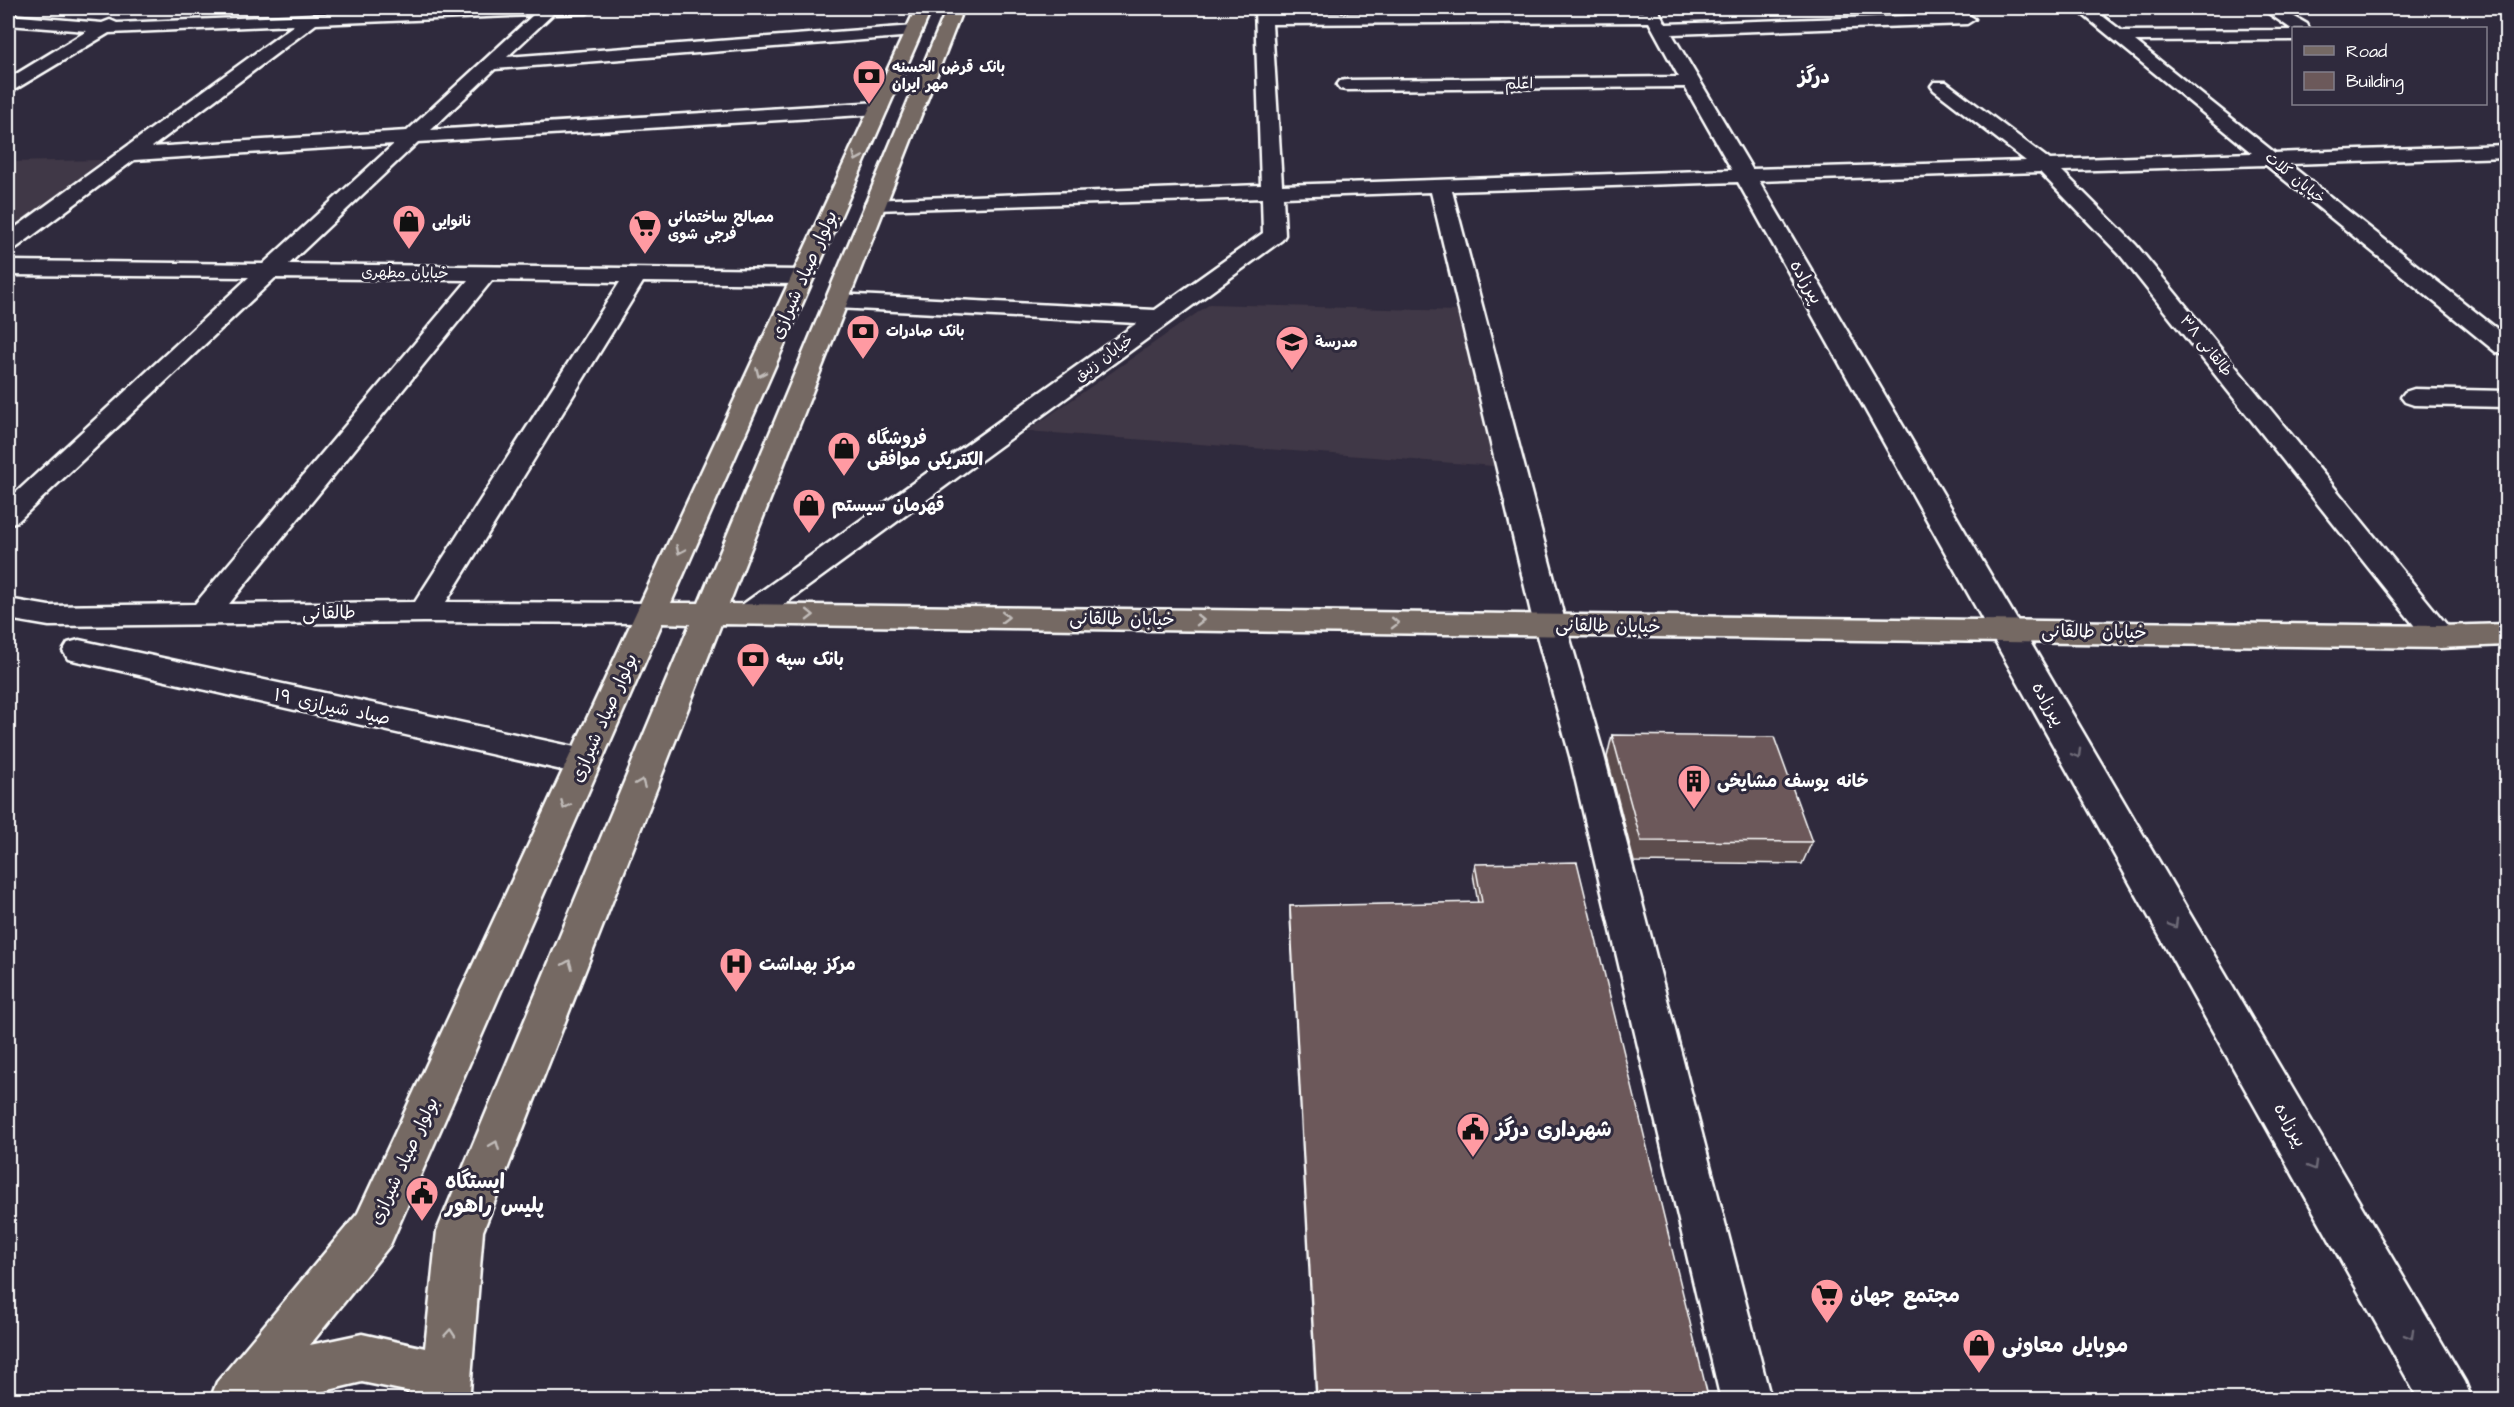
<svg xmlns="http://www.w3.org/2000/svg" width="2514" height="1407" font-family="'Architects Daughter','Playpen Sans Arabic',sans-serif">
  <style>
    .built { fill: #413846 }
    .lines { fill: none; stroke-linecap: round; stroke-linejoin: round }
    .minor-casing { stroke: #fff; stroke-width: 5 }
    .major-casing { stroke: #fff; stroke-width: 5 }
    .minor { fill: #2f2a3d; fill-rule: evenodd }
    .major { fill: #756964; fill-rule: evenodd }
    .wall { fill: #5d4d4d; stroke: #fff; stroke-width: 1.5 }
    .building { fill: #6c595a; stroke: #fff; stroke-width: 1.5 }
    .oneway { stroke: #c1bcb9 }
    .oneway2 { stroke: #6d6a77 }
    .labels { text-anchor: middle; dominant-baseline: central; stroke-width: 6; stroke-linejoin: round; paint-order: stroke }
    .far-poi-label { font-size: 15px; font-weight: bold; fill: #fff; stroke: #2f2a3d; text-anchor: start }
    .far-street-label { font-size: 15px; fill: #fff; stroke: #2f2a3d }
    .street-label { font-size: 18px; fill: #fff; stroke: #2f2a3d }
    .poi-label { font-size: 18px; font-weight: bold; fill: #fff; stroke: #2f2a3d; text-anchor: start }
    .far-district-label { font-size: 20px; font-weight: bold; fill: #fff; stroke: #2f2a3d }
    .near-poi-label { font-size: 21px; font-weight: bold; fill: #fff; stroke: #2f2a3d; text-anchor: start }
  </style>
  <rect width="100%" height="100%" fill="#2f2a3d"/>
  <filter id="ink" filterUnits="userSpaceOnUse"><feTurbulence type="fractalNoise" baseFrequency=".0167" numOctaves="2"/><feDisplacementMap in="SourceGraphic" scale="12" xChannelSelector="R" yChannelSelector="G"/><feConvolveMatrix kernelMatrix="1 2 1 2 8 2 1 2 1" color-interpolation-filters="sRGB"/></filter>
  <g filter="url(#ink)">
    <g class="built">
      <polygon points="103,160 8,231 8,162"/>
      <polygon points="1210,304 1457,311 1494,466 1027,431"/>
    </g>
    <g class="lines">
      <defs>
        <g id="minor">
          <path d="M481,8H595L587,13L553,14L507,57L914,26L922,31L914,36L495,69L431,130L879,102L886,104L888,108L886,112L879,114L418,142L289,264L803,270L811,272L814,277L811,282L803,284L643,282L446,602L651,603L662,606L666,613L662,620L651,623L424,622L49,626L8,619V599L49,606L195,604L468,280L275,278L18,521L8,524V500L249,277L8,275V261L263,264L394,144L134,160L16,248L8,249V233L294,25L109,33L14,90L8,91V79L87,31L8,25V15L102,23L110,20L117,23ZM533,15L407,131L152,147L316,24ZM492,280L620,282L415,602L229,604Z"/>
          <path d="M1255,8H1271V14L1643,12L1641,8H1657L1666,24L1967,14L1975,19L1967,24L1672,34L1752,169L2026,161L1934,90L1931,86L1934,82H1946L2050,160L2252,153L2075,8H2092L2122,31L2293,30L2261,8H2279L2307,24L2309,28H2294V40L2135,41L2275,153L2506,145V157L2289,164L2506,336V355L2497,353L2266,165L2062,171L2136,245L2451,630L2456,637L2451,644L2440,648L2429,644L2120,255L2040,172L1759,181L2465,1382L2472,1400H2419L1738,182L1452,191L1566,625L1604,756L1771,1400H1721L1570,756L1534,625L1431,192L1283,197L1285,235L1282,240L761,621L750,624L739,621L735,614L739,607L1137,323L836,308L828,306L824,301L828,296L836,294L1155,310L1263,233L1262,198L875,210L868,208L865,204L868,200L1261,185ZM1649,22L1679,77L1346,80L1340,81L1337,85L1340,89L1346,90L1685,87L1732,170L1282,185L1272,24Z"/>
          <polygon points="2414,389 2506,391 2506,407 2414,405 2405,402 2401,397 2405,392"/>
          <polygon points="79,640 584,749 596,753 601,762 596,771 584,775 68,659 63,651 68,643"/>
        </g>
        <path id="major" d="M916,8H932L671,603H699L947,8H963L729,604L2440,626L2506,624V645L2440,648L721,624L483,1231L470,1391L473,1400H416L406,1391L362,1382L304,1396L297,1400H210L217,1382L358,1213ZM662,623L690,624L437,1231L425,1348L362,1334L310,1345L390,1245Z"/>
      </defs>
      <use href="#minor" class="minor-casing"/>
      <use href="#major" class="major-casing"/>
      <use href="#minor" class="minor"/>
      <use href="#major" class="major"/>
    </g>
    <g class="wall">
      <polygon points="1612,735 1812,842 1802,864 1634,862 1607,757"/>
      <polygon points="1475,864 1709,1400 1316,1400 1290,917 1290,906 1478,903 1473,874"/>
    </g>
    <g class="building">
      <polygon points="1612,735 1774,737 1812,842 1641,841"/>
      <polygon points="1577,862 1709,1400 1317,1400 1290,906 1482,902 1475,864"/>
    </g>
    <defs><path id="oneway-chevron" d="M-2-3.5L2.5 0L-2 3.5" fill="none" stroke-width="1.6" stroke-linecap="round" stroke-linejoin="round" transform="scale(1.5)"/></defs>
    <g class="oneway">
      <use href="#oneway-chevron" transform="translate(857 157) rotate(114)"/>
      <use href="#oneway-chevron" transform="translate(760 373) rotate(114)"/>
      <use href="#oneway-chevron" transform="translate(680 550) rotate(114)"/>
      <use href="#oneway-chevron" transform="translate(810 615) rotate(1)"/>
      <use href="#oneway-chevron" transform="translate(1005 617) rotate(1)"/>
      <use href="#oneway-chevron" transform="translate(1200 620) rotate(1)"/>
      <use href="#oneway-chevron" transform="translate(1395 623) rotate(1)"/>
      <use href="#oneway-chevron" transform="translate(641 783) rotate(-68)"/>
      <use href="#oneway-chevron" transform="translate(565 805) rotate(114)"/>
      <use href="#oneway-chevron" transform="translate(568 964) rotate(-68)"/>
      <use href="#oneway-chevron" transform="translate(495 1145) rotate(-68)"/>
      <use href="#oneway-chevron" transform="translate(450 1333) rotate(-85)"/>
    </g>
    <g class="oneway2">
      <use href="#oneway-chevron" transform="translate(2077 754) rotate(60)"/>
      <use href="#oneway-chevron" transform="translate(2174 924) rotate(60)"/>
      <use href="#oneway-chevron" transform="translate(2313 1166) rotate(60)"/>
      <use href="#oneway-chevron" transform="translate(2410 1335) rotate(60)"/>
    </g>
  </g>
  <defs>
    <symbol id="bank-pin" viewBox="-11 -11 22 30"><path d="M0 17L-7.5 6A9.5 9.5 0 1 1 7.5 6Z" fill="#ff9aa2" stroke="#2f2a3d"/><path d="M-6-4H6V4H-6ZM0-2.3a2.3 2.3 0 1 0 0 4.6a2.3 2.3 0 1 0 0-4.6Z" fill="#111"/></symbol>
    <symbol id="shop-pin" viewBox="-11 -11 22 30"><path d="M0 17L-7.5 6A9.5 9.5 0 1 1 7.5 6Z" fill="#ff9aa2" stroke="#2f2a3d"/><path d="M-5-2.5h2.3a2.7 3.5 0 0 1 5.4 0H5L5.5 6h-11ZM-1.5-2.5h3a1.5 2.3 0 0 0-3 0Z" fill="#111"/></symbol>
    <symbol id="supermarket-pin" viewBox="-11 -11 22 30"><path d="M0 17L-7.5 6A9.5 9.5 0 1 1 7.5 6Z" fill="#ff9aa2" stroke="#2f2a3d"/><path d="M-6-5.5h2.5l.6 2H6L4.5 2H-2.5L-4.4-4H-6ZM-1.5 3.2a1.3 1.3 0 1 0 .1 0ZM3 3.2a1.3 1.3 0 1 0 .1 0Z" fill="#111"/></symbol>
    <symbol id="school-pin" viewBox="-11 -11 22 30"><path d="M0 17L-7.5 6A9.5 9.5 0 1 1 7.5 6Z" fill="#ff9aa2" stroke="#2f2a3d"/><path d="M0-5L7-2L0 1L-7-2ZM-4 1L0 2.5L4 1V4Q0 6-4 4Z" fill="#111"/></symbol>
    <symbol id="building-pin" viewBox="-11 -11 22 30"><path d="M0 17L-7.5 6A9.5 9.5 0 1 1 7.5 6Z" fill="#ff9aa2" stroke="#2f2a3d"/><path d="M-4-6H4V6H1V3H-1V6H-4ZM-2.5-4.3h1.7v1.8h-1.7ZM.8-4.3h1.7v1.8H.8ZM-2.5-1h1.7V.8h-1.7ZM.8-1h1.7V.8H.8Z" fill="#111"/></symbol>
    <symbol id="hospital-pin" viewBox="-11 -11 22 30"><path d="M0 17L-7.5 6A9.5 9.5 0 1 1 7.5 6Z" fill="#ff9aa2" stroke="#2f2a3d"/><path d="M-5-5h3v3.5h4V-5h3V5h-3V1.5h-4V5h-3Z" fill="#111"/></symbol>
    <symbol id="civic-pin" viewBox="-11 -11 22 30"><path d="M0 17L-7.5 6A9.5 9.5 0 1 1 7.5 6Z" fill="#ff9aa2" stroke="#2f2a3d"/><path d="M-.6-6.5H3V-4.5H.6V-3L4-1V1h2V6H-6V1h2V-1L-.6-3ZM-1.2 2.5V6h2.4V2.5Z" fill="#111"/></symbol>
  </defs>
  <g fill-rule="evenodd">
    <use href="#bank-pin" x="850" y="57" width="38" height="52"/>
    <use href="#shop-pin" x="390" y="202" width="38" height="52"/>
    <use href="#supermarket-pin" x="626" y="207" width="38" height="52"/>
    <use href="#bank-pin" x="844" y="312" width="38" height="52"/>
    <use href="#school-pin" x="1273" y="323" width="38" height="52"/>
    <use href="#shop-pin" x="825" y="429" width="38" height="52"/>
    <use href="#shop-pin" x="790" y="486" width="38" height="52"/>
    <use href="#bank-pin" x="734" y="640" width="38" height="52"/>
    <use href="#building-pin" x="1675" y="762" width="38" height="52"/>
    <use href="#hospital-pin" x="717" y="945" width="38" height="52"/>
    <use href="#civic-pin" x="1454" y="1110" width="38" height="52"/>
    <use href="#civic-pin" x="403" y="1174" width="38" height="52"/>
    <use href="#supermarket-pin" x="1808" y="1276" width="38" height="52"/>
    <use href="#shop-pin" x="1960" y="1326" width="38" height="52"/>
  </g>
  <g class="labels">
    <g class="far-poi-label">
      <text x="892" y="67">بانک قرض الحسنه<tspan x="892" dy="17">مهر ایران</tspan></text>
      <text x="668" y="217">مصالح ساختمانی<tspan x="668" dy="17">فرجی شوی</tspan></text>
      <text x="432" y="221">نانوایی</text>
      <text x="886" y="331">بانک صادرات</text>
      <text x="1315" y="342">مدرسة</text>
    </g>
    <g class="far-street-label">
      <text transform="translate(1519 84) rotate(-1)">اعلم</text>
      <text transform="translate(2295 178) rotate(39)">خیابان کلات</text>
      <text transform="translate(405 273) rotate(1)">خیابان مطهری</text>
      <text transform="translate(2206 346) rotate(51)">طالقانی ۳۸</text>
      <text transform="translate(1104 358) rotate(-36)">خیابان زنبق</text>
    </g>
    <g class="street-label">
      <text transform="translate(804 275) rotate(-66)">بولوار صیاد شیرازی</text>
      <text transform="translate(1806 282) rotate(60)">پیرزاده</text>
      <text transform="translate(329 613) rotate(-1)">طالقانی</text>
      <text transform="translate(1122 619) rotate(1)">خیابان طالقانی</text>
      <text transform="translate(1608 626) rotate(1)">خیابان طالقانی</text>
      <text transform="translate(2094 632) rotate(1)">خیابان طالقانی</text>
      <text transform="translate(2048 704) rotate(60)">پیرزاده</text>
      <text transform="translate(332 707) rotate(12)">صیاد شیرازی ۱۹</text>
      <text transform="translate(604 718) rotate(-66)">بولوار صیاد شیرازی</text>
      <text transform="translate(2290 1125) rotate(60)">پیرزاده</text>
      <text transform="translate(404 1161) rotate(-65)">بولوار صیاد شیرازی</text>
    </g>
    <g class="poi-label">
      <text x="867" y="438">فروشگاه<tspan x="867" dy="21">الکتریکی موافقی</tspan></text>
      <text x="832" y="505">قهرمان سیستم</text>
      <text x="776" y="659">بانک سپه</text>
      <text x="1717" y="781">خانه یوسف مشایخی</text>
      <text x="759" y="964">مرکز بهداشت</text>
    </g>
    <g class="far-district-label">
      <text x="1814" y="77">درگز</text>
    </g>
    <g class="near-poi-label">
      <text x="1496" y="1129">شهرداری درگز</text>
      <text x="445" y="1181">ایستگاه<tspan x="445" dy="24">پلیس راهور</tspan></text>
      <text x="1850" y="1295">مجتمع جهان</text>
      <text x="2002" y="1345">موبایل معاونی</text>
    </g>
  </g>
  <rect width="2514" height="1407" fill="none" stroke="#2f2a3d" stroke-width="30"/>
  <rect x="15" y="15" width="2484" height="1377" fill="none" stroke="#fff" stroke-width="2" filter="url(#ink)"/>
  <rect x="2292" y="27" width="195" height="78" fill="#2f2a3d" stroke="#827f8b" stroke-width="1.5"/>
  <rect x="2304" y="46" width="30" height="9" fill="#756964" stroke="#827f8b" stroke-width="1.5"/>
  <text x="2346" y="57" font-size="18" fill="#ffffff">Road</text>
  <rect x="2304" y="72" width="30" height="18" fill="#6c595a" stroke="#827f8b" stroke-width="1.5"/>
  <text x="2346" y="87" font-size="18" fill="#ffffff">Building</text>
</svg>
